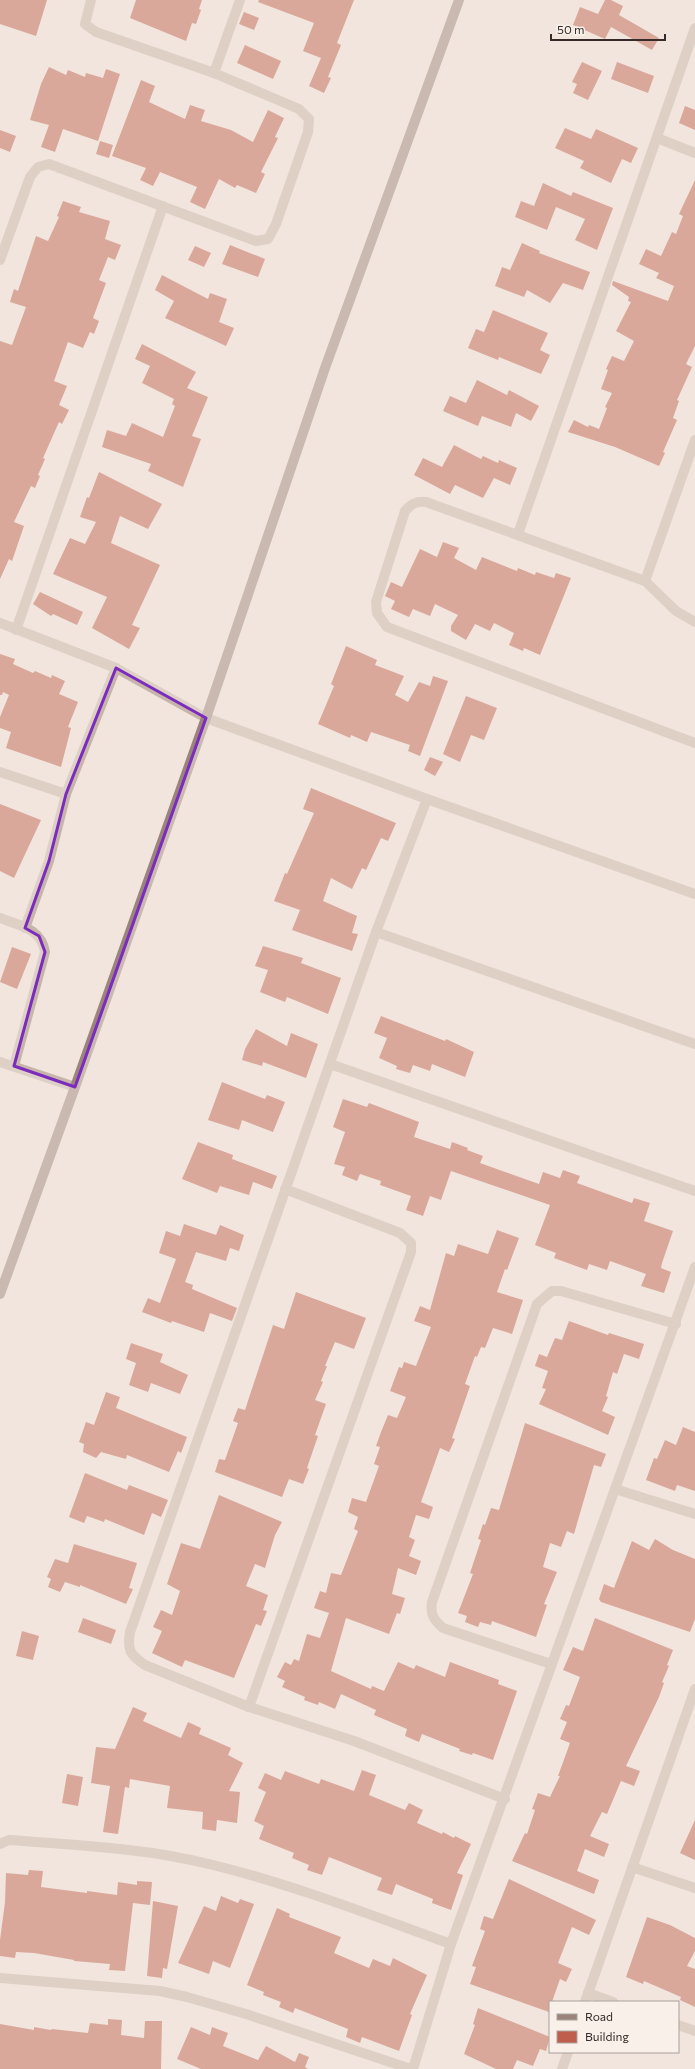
<svg xmlns="http://www.w3.org/2000/svg" width="695" height="2069" font-family="Commissioner,sans-serif">
  <style>
    .building { fill: #bf5e4c }
    .lines { fill: none; stroke-linecap: round; stroke-linejoin: round }
    .street { stroke: #c8b5a9; stroke-width: 10 }
    .secondary { stroke: #9b847b; stroke-width: 10 }
    .marked { fill: none; stroke: #7b2cbf; stroke-width: 3; stroke-linejoin: round }
  </style>
  <rect width="100%" height="100%" fill="#f1e5dd"/>
  <g class="building">
    <polygon points="0,0 47,0 36,36 0,24"/>
    <polygon points="136,0 202,0 199,9 201,10 196,24 192,23 186,41 130,18"/>
    <polygon points="259,0 354,0 337,43 341,45 328,77 331,78 324,93 309,86 321,58 303,51 314,23 258,2"/>
    <polygon points="605,0 611,0 623,6 619,15 659,38 652,50 611,27 605,39 573,25 580,7 598,14"/>
    <polygon points="244,12 259,18 254,30 239,24"/>
    <polygon points="245,45 281,61 273,79 237,63"/>
    <polygon points="582,62 602,71 588,100 573,93 577,84 572,82"/>
    <polygon points="617,62 654,76 648,93 611,79"/>
    <polygon points="49,67 66,75 68,70 85,77 86,73 103,78 106,69 120,74 98,141 63,129 55,152 41,147 49,125 30,120 41,84"/>
    <polygon points="141,80 155,86 149,102 185,119 190,105 205,110 201,121 231,130 253,142 268,110 284,118 275,137 278,138 261,172 265,174 256,193 237,185 235,188 219,179 205,209 190,202 197,187 160,172 153,186 140,180 146,168 112,156"/>
    <polygon points="685,106 695,110 695,130 679,123"/>
    <polygon points="565,128 591,139 596,129 638,148 631,163 622,159 611,183 580,168 584,161 555,148"/>
    <polygon points="0,130 16,136 10,152 0,148"/>
    <polygon points="100,141 113,145 109,158 96,154"/>
    <polygon points="695,180 695,346 686,364 692,367 677,400 679,401 673,418 677,420 663,452 665,453 659,466 615,447 568,432 574,420 588,427 589,425 599,429 607,408 605,407 612,393 601,389 608,370 606,369 612,356 624,361 634,341 616,331 631,302 628,301 629,297 612,285 613,281 668,301 674,286 656,278 659,273 639,264 646,249 661,256 672,232 676,234 683,216 679,214"/>
    <polygon points="543,183 571,196 573,192 613,208 597,250 575,240 585,219 556,207 547,230 515,217 521,201 534,206"/>
    <polygon points="63,201 81,207 79,212 110,221 105,239 121,245 115,260 108,257 99,280 106,283 93,318 99,321 94,334 90,332 83,348 68,342 54,381 67,386 59,405 69,410 62,424 59,422 43,458 45,459 38,475 40,476 35,488 31,486 14,522 24,526 12,561 9,559 0,579 0,341 12,345 26,307 10,302 14,289 18,291 36,236 48,241 59,217 57,216"/>
    <polygon points="522,243 540,251 539,253 590,272 583,290 563,283 550,303 527,290 524,297 495,286 502,267 510,270"/>
    <polygon points="230,245 265,259 258,277 222,264"/>
    <polygon points="195,246 211,253 204,267 188,260"/>
    <polygon points="162,275 208,299 210,293 227,299 219,322 234,328 226,346 165,318 174,301 155,290"/>
    <polygon points="493,310 548,333 540,350 550,355 541,374 499,357 498,360 468,348 476,329 484,332"/>
    <polygon points="142,344 196,372 187,388 208,397 192,436 201,439 183,487 148,471 151,464 102,447 107,430 126,436 132,423 163,437 175,406 172,404 174,399 142,383 150,366 135,359"/>
    <polygon points="477,380 507,395 509,390 539,406 531,421 516,413 511,427 482,416 478,426 443,411 450,396 466,403"/>
    <polygon points="454,445 481,459 483,456 498,463 499,460 517,468 510,485 494,478 483,498 455,485 450,494 414,475 423,458 442,467"/>
    <polygon points="99,472 162,504 148,529 120,516 111,543 160,565 132,625 140,628 129,649 92,628 107,597 53,574 70,538 85,544 96,522 80,517 87,497 89,498"/>
    <polygon points="443,542 459,548 454,558 476,570 482,557 517,571 518,568 535,575 536,572 554,578 556,573 571,578 540,655 524,648 523,651 509,645 514,633 494,623 490,631 475,624 466,640 451,631 451,626 458,615 435,604 430,616 413,609 409,617 391,609 395,601 385,596 391,582 402,587 420,549 437,557"/>
    <polygon points="40,592 83,612 77,625 53,614 51,616 33,604"/>
    <polygon points="346,646 377,660 375,665 404,676 395,695 408,702 419,682 430,686 433,676 448,681 420,756 408,751 410,745 371,732 367,742 351,735 350,738 318,724 334,686 331,684"/>
    <polygon points="0,654 15,659 13,664 33,673 35,671 51,678 52,675 65,681 59,694 78,702 68,727 71,728 61,767 6,748 11,732 0,728 0,717 9,695 3,692 2,695 0,695"/>
    <polygon points="466,696 497,708 484,740 471,735 460,762 443,754"/>
    <polygon points="430,757 443,762 435,776 424,770"/>
    <polygon points="311,788 396,823 388,841 381,838 366,870 362,868 352,889 331,878 323,901 357,916 352,933 358,934 352,951 292,930 300,910 274,901 285,873 287,874 314,813 303,809"/>
    <polygon points="0,804 41,820 14,878 0,871"/>
    <polygon points="263,946 303,958 301,963 341,978 328,1014 287,997 285,1002 260,992 268,970 255,966"/>
    <polygon points="12,947 31,954 17,989 0,982"/>
    <polygon points="381,1016 445,1041 446,1039 474,1052 465,1077 432,1064 430,1071 413,1065 410,1073 396,1069 397,1066 379,1058 387,1038 374,1033"/>
    <polygon points="256,1029 287,1046 291,1033 318,1044 306,1078 263,1062 262,1066 242,1060 245,1049"/>
    <polygon points="222,1082 265,1099 267,1095 285,1102 273,1132 242,1120 239,1130 208,1120"/>
    <polygon points="343,1099 367,1107 369,1103 419,1122 414,1137 450,1149 452,1142 468,1148 467,1150 483,1156 480,1163 539,1184 543,1172 560,1178 563,1170 580,1176 577,1183 632,1203 634,1198 650,1203 644,1221 673,1231 662,1263 661,1268 671,1272 664,1293 641,1286 646,1274 610,1261 607,1270 589,1264 587,1270 554,1258 556,1253 535,1245 550,1205 451,1171 441,1200 430,1196 423,1216 406,1210 411,1196 380,1185 381,1181 360,1174 357,1181 342,1175 345,1167 334,1164 345,1132 333,1127"/>
    <polygon points="198,1142 233,1155 232,1159 277,1176 272,1189 253,1182 249,1195 220,1186 217,1193 182,1179"/>
    <polygon points="184,1224 216,1235 220,1225 244,1235 239,1251 230,1248 226,1261 196,1252 185,1282 193,1285 192,1289 237,1308 232,1321 210,1313 204,1332 172,1321 171,1323 142,1312 148,1298 160,1303 176,1259 159,1253 166,1231 180,1236"/>
    <polygon points="497,1230 519,1238 507,1270 505,1269 497,1292 523,1300 512,1334 493,1328 485,1348 481,1347 477,1357 475,1356 465,1384 470,1386 452,1438 455,1439 449,1452 440,1448 421,1502 433,1507 429,1519 416,1515 409,1537 415,1540 409,1556 421,1561 416,1575 398,1568 392,1594 405,1598 400,1614 397,1613 389,1634 346,1618 331,1671 371,1689 372,1686 384,1691 398,1662 414,1669 416,1665 445,1677 450,1662 499,1680 498,1684 517,1691 493,1760 473,1753 472,1755 459,1751 460,1749 422,1734 419,1742 405,1736 407,1729 374,1715 376,1710 341,1694 335,1709 319,1702 318,1705 304,1700 305,1697 282,1687 285,1681 277,1677 285,1662 291,1665 294,1659 299,1661 307,1634 320,1638 329,1613 314,1608 320,1591 326,1593 331,1573 341,1575 358,1531 354,1529 358,1517 348,1512 352,1498 366,1502 379,1466 374,1464 380,1447 376,1446 381,1432 388,1415 397,1418 406,1397 390,1391 399,1367 402,1368 404,1362 416,1366 431,1327 414,1321 420,1306 430,1310 446,1253 454,1256 458,1244 488,1254"/>
    <polygon points="296,1292 366,1318 354,1349 335,1342 325,1366 327,1366 321,1381 323,1382 315,1400 326,1404 315,1435 318,1436 307,1468 309,1469 303,1484 289,1479 282,1497 215,1472 219,1459 225,1460 238,1423 233,1421 238,1408 245,1410 273,1325 284,1329"/>
    <polygon points="569,1321 608,1335 609,1333 644,1344 639,1359 624,1354 617,1374 613,1372 606,1396 608,1397 602,1411 615,1417 608,1435 539,1404 546,1389 542,1388 548,1371 535,1366 539,1354 547,1357 555,1338 562,1340"/>
    <polygon points="131,1343 163,1354 160,1362 188,1375 180,1394 151,1383 148,1392 129,1385 136,1363 126,1359"/>
    <polygon points="106,1392 120,1397 116,1408 187,1437 181,1453 178,1451 169,1472 127,1455 126,1459 101,1452 96,1458 83,1452 84,1444 79,1442 86,1422 94,1425"/>
    <polygon points="525,1423 606,1454 601,1467 594,1465 574,1534 567,1531 561,1547 550,1543 543,1567 557,1572 544,1604 547,1605 536,1637 492,1621 491,1625 480,1622 478,1627 465,1622 467,1616 458,1613 473,1574 470,1573 481,1540 478,1539 483,1524 485,1525 491,1508 499,1510"/>
    <polygon points="683,1427 695,1432 695,1491 677,1485 675,1491 646,1480 654,1458 657,1459 665,1440 676,1445"/>
    <polygon points="85,1473 127,1490 129,1485 168,1500 161,1517 152,1513 144,1535 105,1519 104,1522 87,1516 84,1523 69,1517"/>
    <polygon points="219,1495 282,1522 275,1535 265,1568 255,1564 246,1586 268,1595 263,1610 267,1611 261,1626 256,1624 234,1678 185,1660 182,1667 152,1653 162,1631 153,1627 161,1610 172,1615 180,1591 167,1584 181,1543 200,1549"/>
    <polygon points="655,1539 673,1550 695,1559 695,1619 690,1632 601,1602 599,1599 604,1584 614,1588 632,1541 649,1550"/>
    <polygon points="74,1544 137,1563 129,1588 133,1589 126,1604 80,1585 80,1587 65,1582 60,1592 48,1587 51,1579 47,1577 55,1559 68,1563"/>
    <polygon points="83,1618 116,1630 111,1644 78,1632"/>
    <polygon points="595,1618 673,1650 667,1665 669,1666 662,1682 664,1683 659,1697 626,1766 640,1771 634,1786 621,1781 607,1814 602,1812 590,1836 609,1844 604,1857 585,1849 577,1871 599,1880 594,1894 512,1861 525,1833 527,1834 535,1810 532,1809 538,1793 550,1797 560,1776 558,1776 570,1743 560,1739 567,1722 560,1719 566,1705 569,1706 580,1677 563,1670 573,1647 583,1651"/>
    <polygon points="22,1631 39,1636 33,1660 16,1656"/>
    <polygon points="133,1707 147,1713 143,1721 181,1738 188,1722 201,1728 199,1734 231,1748 228,1755 243,1763 229,1791 240,1792 237,1823 217,1820 216,1831 202,1829 203,1812 167,1808 170,1786 130,1779 129,1788 125,1787 118,1834 103,1832 110,1786 91,1783 96,1747 115,1749"/>
    <polygon points="362,1770 376,1775 369,1795 405,1810 409,1803 423,1810 417,1823 442,1834 443,1832 454,1838 455,1836 471,1844 457,1873 463,1875 451,1910 432,1903 433,1899 396,1884 392,1895 377,1890 382,1878 329,1857 322,1875 307,1870 309,1865 292,1858 294,1853 259,1839 264,1826 254,1821 266,1792 258,1788 265,1773 281,1780 285,1771 319,1784 321,1779 354,1791"/>
    <polygon points="67,1774 83,1777 78,1806 62,1803"/>
    <polygon points="695,1820 695,1860 680,1853"/>
    <polygon points="29,1870 43,1871 41,1887 87,1893 87,1891 117,1895 118,1882 137,1885 137,1881 152,1882 150,1905 133,1903 125,1971 109,1970 110,1964 74,1961 74,1960 34,1953 16,1952 15,1958 0,1956 0,1940 5,1902 6,1873 28,1875"/>
    <polygon points="509,1879 596,1920 589,1935 572,1927 558,1963 572,1969 566,1982 560,1979 552,2002 550,2002 549,2012 470,1984 476,1967 472,1966 485,1931 480,1929 484,1916 493,1919"/>
    <polygon points="221,1896 238,1903 240,1899 254,1904 230,1968 213,1961 209,1974 178,1963 204,1906 216,1911"/>
    <polygon points="153,1901 178,1906 167,1969 163,1968 162,1978 147,1976"/>
    <polygon points="277,1908 290,1914 289,1917 341,1937 334,1953 369,1968 373,1959 390,1966 393,1958 427,1975 410,2014 412,2015 399,2051 362,2037 360,2043 346,2037 348,2029 295,2008 293,2013 279,2007 281,2002 263,1995 264,1992 247,1985"/>
    <polygon points="647,1917 670,1925 695,1938 695,1951 687,1966 695,1969 695,2007 680,2000 681,1997 644,1981 643,1984 626,1977"/>
    <polygon points="478,2008 550,2037 546,2051 540,2049 533,2066 517,2060 513,2069 496,2069 464,2054 475,2025 473,2024"/>
    <polygon points="108,2019 122,2020 121,2035 144,2038 145,2021 162,2021 161,2069 0,2069 0,2024 34,2030 34,2027 51,2030 52,2029 88,2033 90,2023 108,2025"/>
    <polygon points="191,2027 210,2035 212,2027 228,2033 223,2046 258,2060 266,2046 295,2062 299,2053 309,2057 305,2067 308,2069 201,2069 177,2059"/>
  </g>
  <g class="lines">
    <g class="street">
      <polyline points="214,73 240,0"/>
      <polyline points="657,138 695,153"/>
      <polyline points="0,260 30,177 38,167 49,164 256,241 268,239 276,224 308,132 309,119 299,109 214,73 96,32 85,24 91,0"/>
      <polyline points="518,534 695,28"/>
      <polyline points="645,581 695,440"/>
      <path d="M695,622L676,611L645,581L426,502C416,501 411,504 405,511L376,602L377,613L387,627L695,743"/>
      <polyline points="0,623 116,668 206,718 427,799 695,894"/>
      <polyline points="16,630 163,206"/>
      <polyline points="0,772 66,794"/>
      <path d="M427,799L376,932L130,1632C127,1650 130,1655 145,1665L249,1707L354,1741L505,1799"/>
      <path d="M0,918C20,926 41,928 45,952L14,1066"/>
      <polyline points="25,928 49,861 66,794 116,668"/>
      <polyline points="376,932 695,1044"/>
      <polyline points="0,1062 75,1087"/>
      <polyline points="330,1064 695,1191"/>
      <polyline points="615,1489 695,1514"/>
      <path d="M551,1664L443,1628C434,1620 430,1615 432,1602L537,1304L552,1291H561L676,1324"/>
      <polyline points="249,1707 411,1252 411,1243 400,1233 285,1189"/>
      <path d="M0,1844L9,1840C77,1845 147,1848 213,1865C295,1885 373,1916 451,1944"/>
      <polyline points="632,1867 695,1888"/>
      <polyline points="0,1978 160,1991 187,1997 246,2014 411,2069"/>
      <polyline points="588,1993 613,2002"/>
      <polyline points="585,2002 695,1689"/>
      <polyline points="678,2025 695,2031"/>
      <polyline points="413,2069 451,1944 695,1267"/>
      <polyline points="562,2069 568,2052"/>
    </g>
    <polyline class="secondary" points="0,1294 75,1087 206,718 325,368 459,0"/>
  </g>
  <path d="M0 0H695V2069H0ZM116,668L206,718L75,1087L14,1066L45,952L39,936L25,928L49,861L66,794Z" fill="#f1e5dd" fill-opacity=".55" fill-rule="evenodd"/>
  <path class="marked" d="M116,668L206,718L75,1087L14,1066L45,952L39,936L25,928L49,861L66,794Z"/>
  <rect x="549" y="2001" width="130" height="52" fill="#f8f0e9" stroke="#aaa19c"/>
  <rect x="557" y="2014" width="20" height="6" fill="#9b847b" stroke="#aaa19c"/>
  <text x="585" y="2021" font-size="12" fill="#362b29">Road</text>
  <rect x="557" y="2031" width="20" height="12" fill="#bf5e4c" stroke="#aaa19c"/>
  <text x="585" y="2041" font-size="12" fill="#362b29">Building</text>
  <path d="M551 34v6h114v-6" fill="none" stroke="#362b29" stroke-width="2"/>
  <text x="557" y="34" font-size="12" fill="#362b29" stroke="#f8f0e9" stroke-width="3" paint-order="stroke">50 m</text>
</svg>
